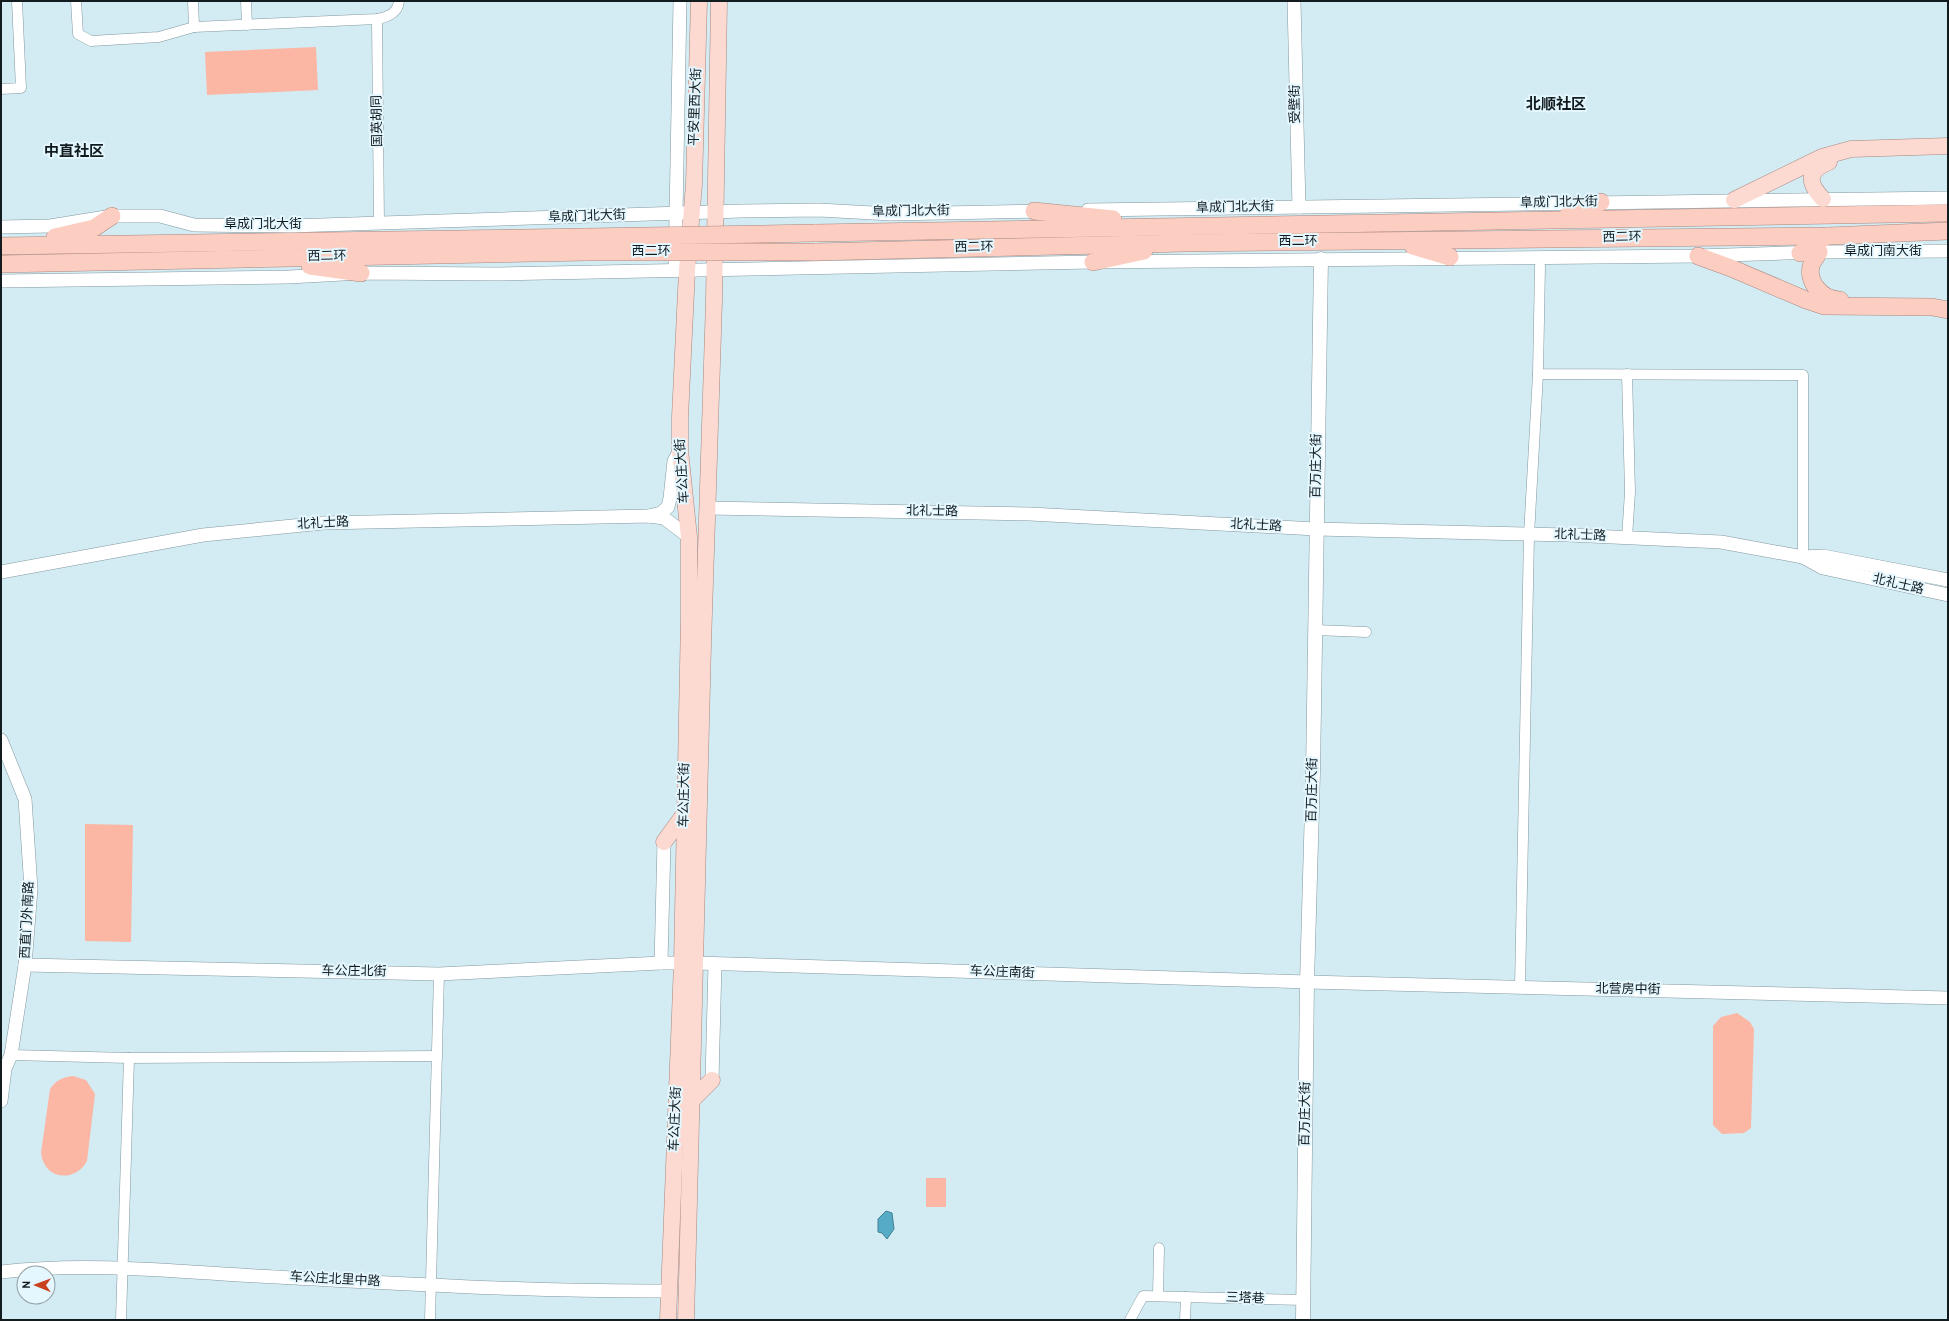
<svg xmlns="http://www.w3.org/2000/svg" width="1949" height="1321" font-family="Overpass,'Noto Sans SC',sans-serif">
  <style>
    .green { fill: #fcb6a4 }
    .water { fill: #56acc7; stroke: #428094 }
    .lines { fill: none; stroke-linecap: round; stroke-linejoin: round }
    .minor-casing { stroke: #8298a0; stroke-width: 11 }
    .tertiary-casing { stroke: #8298a0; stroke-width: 14 }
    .secondary-casing { stroke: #8298a0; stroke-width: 15 }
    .primary-casing { stroke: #a9877e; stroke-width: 17 }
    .trunk-casing { stroke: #a9877e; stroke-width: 18 }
    .minor { stroke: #fff; stroke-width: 10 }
    .tertiary { stroke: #fff; stroke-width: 13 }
    .secondary { stroke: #fff; stroke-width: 14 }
    .primary { stroke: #fddad1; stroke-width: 16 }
    .trunk { stroke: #fccec2; stroke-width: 17 }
    .trunk-bridge-casing { stroke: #a9877e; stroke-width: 18; stroke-linecap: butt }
    .trunk-bridge { stroke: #fccec2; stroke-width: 17 }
    .labels { text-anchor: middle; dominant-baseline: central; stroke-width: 4; stroke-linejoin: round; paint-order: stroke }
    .street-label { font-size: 13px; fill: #121b1e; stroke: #e4f7fe }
    .quarter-label { font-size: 15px; font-weight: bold; fill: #121b1e; stroke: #e4f7fe }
  </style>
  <rect width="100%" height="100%" fill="#d3ebf3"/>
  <g class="green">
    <polygon points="316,47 318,90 207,95 205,52"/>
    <polygon points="85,824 133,825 131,942 85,941"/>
    <polygon points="1737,1013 1750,1022 1754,1029 1751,1128 1744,1133 1722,1134 1713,1125 1713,1026 1721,1017"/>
    <path d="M73,1076L86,1080L95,1094L87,1161C75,1183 44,1180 41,1153L50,1089C56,1080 63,1077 73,1076Z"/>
    <rect x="926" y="1178" width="20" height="29"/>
  </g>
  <polygon class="water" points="886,1211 892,1213 894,1229 887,1239 882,1233 878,1232 878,1219"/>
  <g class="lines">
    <defs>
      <g id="minor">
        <path d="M76,1L78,34L91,41L159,37L194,27L377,19C388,17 398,13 399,1"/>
        <polyline points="193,1 194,27"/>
        <polyline points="246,1 247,25"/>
        <polyline points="377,19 379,224"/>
        <polyline points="1,89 21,88 17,1"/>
        <polyline points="1540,266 1538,374 1803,375 1803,557"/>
        <polyline points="1627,538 1630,492 1627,374"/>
        <polyline points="1315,630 1366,632"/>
        <polyline points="1520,987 1529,535 1538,374"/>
        <polyline points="11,1055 129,1058 437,1056"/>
        <polyline points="1158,1296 1159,1248"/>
        <polyline points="121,1320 129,1058"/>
        <polyline points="430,1320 439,974"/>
        <polyline points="1130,1320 1143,1296 1304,1300"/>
        <polyline points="1185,1320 1186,1297"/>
      </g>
      <g id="tertiary">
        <polyline points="1294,1 1299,207"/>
        <polyline points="1088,210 1948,198"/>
        <polyline points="1,227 50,226 112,216 160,216 194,225 291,226 741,211 819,210 891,214 1043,211"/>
        <polyline points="675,270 680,1"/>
        <polyline points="1,281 289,277 361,273 500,274 1093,262 1698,256 1819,252 1948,251"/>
        <polyline points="707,508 1030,514 1316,529 1569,535 1721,542 1803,557 1823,556 1948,580"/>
        <polyline points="649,516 661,513 668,507 670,498 674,461 680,450"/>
        <polyline points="1803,557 1823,568 1948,595"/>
        <polyline points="1,572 203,535 323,523 649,516 664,518 689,537"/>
        <polyline points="1,740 25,799 31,889 25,965 11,1055 5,1069 1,1101"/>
        <polyline points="661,963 664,842"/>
        <polyline points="25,965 439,974 661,963 696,963 1307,982 1948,998"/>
        <polyline points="712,1080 715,964"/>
        <path d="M1,1272C85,1262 172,1271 256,1276C394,1283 531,1292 669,1291"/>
      </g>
      <polyline id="secondary" points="1303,1320 1307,982 1313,772 1321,259"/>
      <g id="primary">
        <path d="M1823,199C1807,182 1807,171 1829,162"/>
        <polyline points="1734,200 1822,157 1851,149 1948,146"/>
        <polyline points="664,842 685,813"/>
        <polyline points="692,1100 712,1080"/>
        <polyline points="668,1320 682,963 689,619 689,537 680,450 680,417 687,270 694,184 699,1"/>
        <polyline points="686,1320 703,644 714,301 719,1"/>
      </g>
      <g id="trunk">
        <polyline points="1034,211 1113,219"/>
        <polyline points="1568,215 1601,202"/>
        <polyline points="815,233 1948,213"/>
        <polyline points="55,237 94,228 112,216"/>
        <polyline points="1,246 586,237"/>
        <polyline points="1413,246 1450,257"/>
        <polyline points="815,252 1185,243 1828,236 1948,231"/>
        <path d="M1819,252C1817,256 1814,259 1812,263C1805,281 1822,300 1840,300"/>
        <polyline points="1800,253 1827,236"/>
        <polyline points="1698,256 1731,268 1806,300 1824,306 1932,307 1948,310"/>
        <polyline points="1093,262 1144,251"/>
        <polyline points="1,264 587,252"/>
        <polyline points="310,266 361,273"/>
      </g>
    </defs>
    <use href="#minor" class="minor-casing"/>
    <use href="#tertiary" class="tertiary-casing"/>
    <use href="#secondary" class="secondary-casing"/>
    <use href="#primary" class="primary-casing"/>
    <use href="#trunk" class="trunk-casing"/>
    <use href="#minor" class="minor"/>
    <use href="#tertiary" class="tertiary"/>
    <use href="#secondary" class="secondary"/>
    <use href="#primary" class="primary"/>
    <use href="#trunk" class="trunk"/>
    <defs>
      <g id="trunk-bridge">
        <polyline points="586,237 815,233"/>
        <polyline points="587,252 815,252"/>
      </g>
    </defs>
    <use href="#trunk-bridge" class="trunk-bridge-casing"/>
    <use href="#trunk-bridge" class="trunk-bridge"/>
  </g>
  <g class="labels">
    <g class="street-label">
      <text transform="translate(1296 104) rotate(-91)">受壁街</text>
      <text transform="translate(696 107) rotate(-88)">平安里西大街</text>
      <text transform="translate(378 121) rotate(-91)">国英胡同</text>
      <text transform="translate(1559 203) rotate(-1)">阜成门北大街</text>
      <text transform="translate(1235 208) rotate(-1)">阜成门北大街</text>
      <text transform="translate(911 212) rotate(-1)">阜成门北大街</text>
      <text transform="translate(587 217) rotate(-2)">阜成门北大街</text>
      <text x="263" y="225">阜成门北大街</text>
      <text transform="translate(1622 238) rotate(-1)">西二环</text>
      <text x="1298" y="242">西二环</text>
      <text transform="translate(974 248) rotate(-1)">西二环</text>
      <text x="651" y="252">西二环</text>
      <text x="1883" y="252">阜成门南大街</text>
      <text transform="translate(327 257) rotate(-1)">西二环</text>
      <text transform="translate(1317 466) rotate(-89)">百万庄大街</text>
      <text transform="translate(683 471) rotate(-94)">车公庄大街</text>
      <text transform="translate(932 512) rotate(1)">北礼士路</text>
      <text transform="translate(323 524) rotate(-3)">北礼士路</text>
      <text transform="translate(1256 526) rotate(3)">北礼士路</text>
      <text transform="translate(1580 536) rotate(2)">北礼士路</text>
      <text transform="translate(1898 585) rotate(13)">北礼士路</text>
      <text transform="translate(1313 790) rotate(-89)">百万庄大街</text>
      <text transform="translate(685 795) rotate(-89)">车公庄大街</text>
      <text transform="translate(28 920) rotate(-87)">西直门外南路</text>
      <text transform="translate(354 972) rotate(1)">车公庄北街</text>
      <text transform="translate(1002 973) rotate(2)">车公庄南街</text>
      <text transform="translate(1628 990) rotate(1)">北营房中街</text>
      <text transform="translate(1306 1114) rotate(-89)">百万庄大街</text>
      <text transform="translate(676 1119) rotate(-88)">车公庄大街</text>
      <text transform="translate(335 1280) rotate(3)">车公庄北里中路</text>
      <text transform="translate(1245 1299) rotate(2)">三塔巷</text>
    </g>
    <g class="quarter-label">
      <text x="1556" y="105">北顺社区</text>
      <text x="74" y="152">中直社区</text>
    </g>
  </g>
  <rect width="1949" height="1321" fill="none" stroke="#121b1e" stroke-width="4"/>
  <g transform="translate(36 1285) rotate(271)"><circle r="19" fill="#e4f7fe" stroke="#909fa4"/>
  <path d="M0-3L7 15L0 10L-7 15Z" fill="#ca411e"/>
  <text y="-6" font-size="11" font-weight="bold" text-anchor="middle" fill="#121b1e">N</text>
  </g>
</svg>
